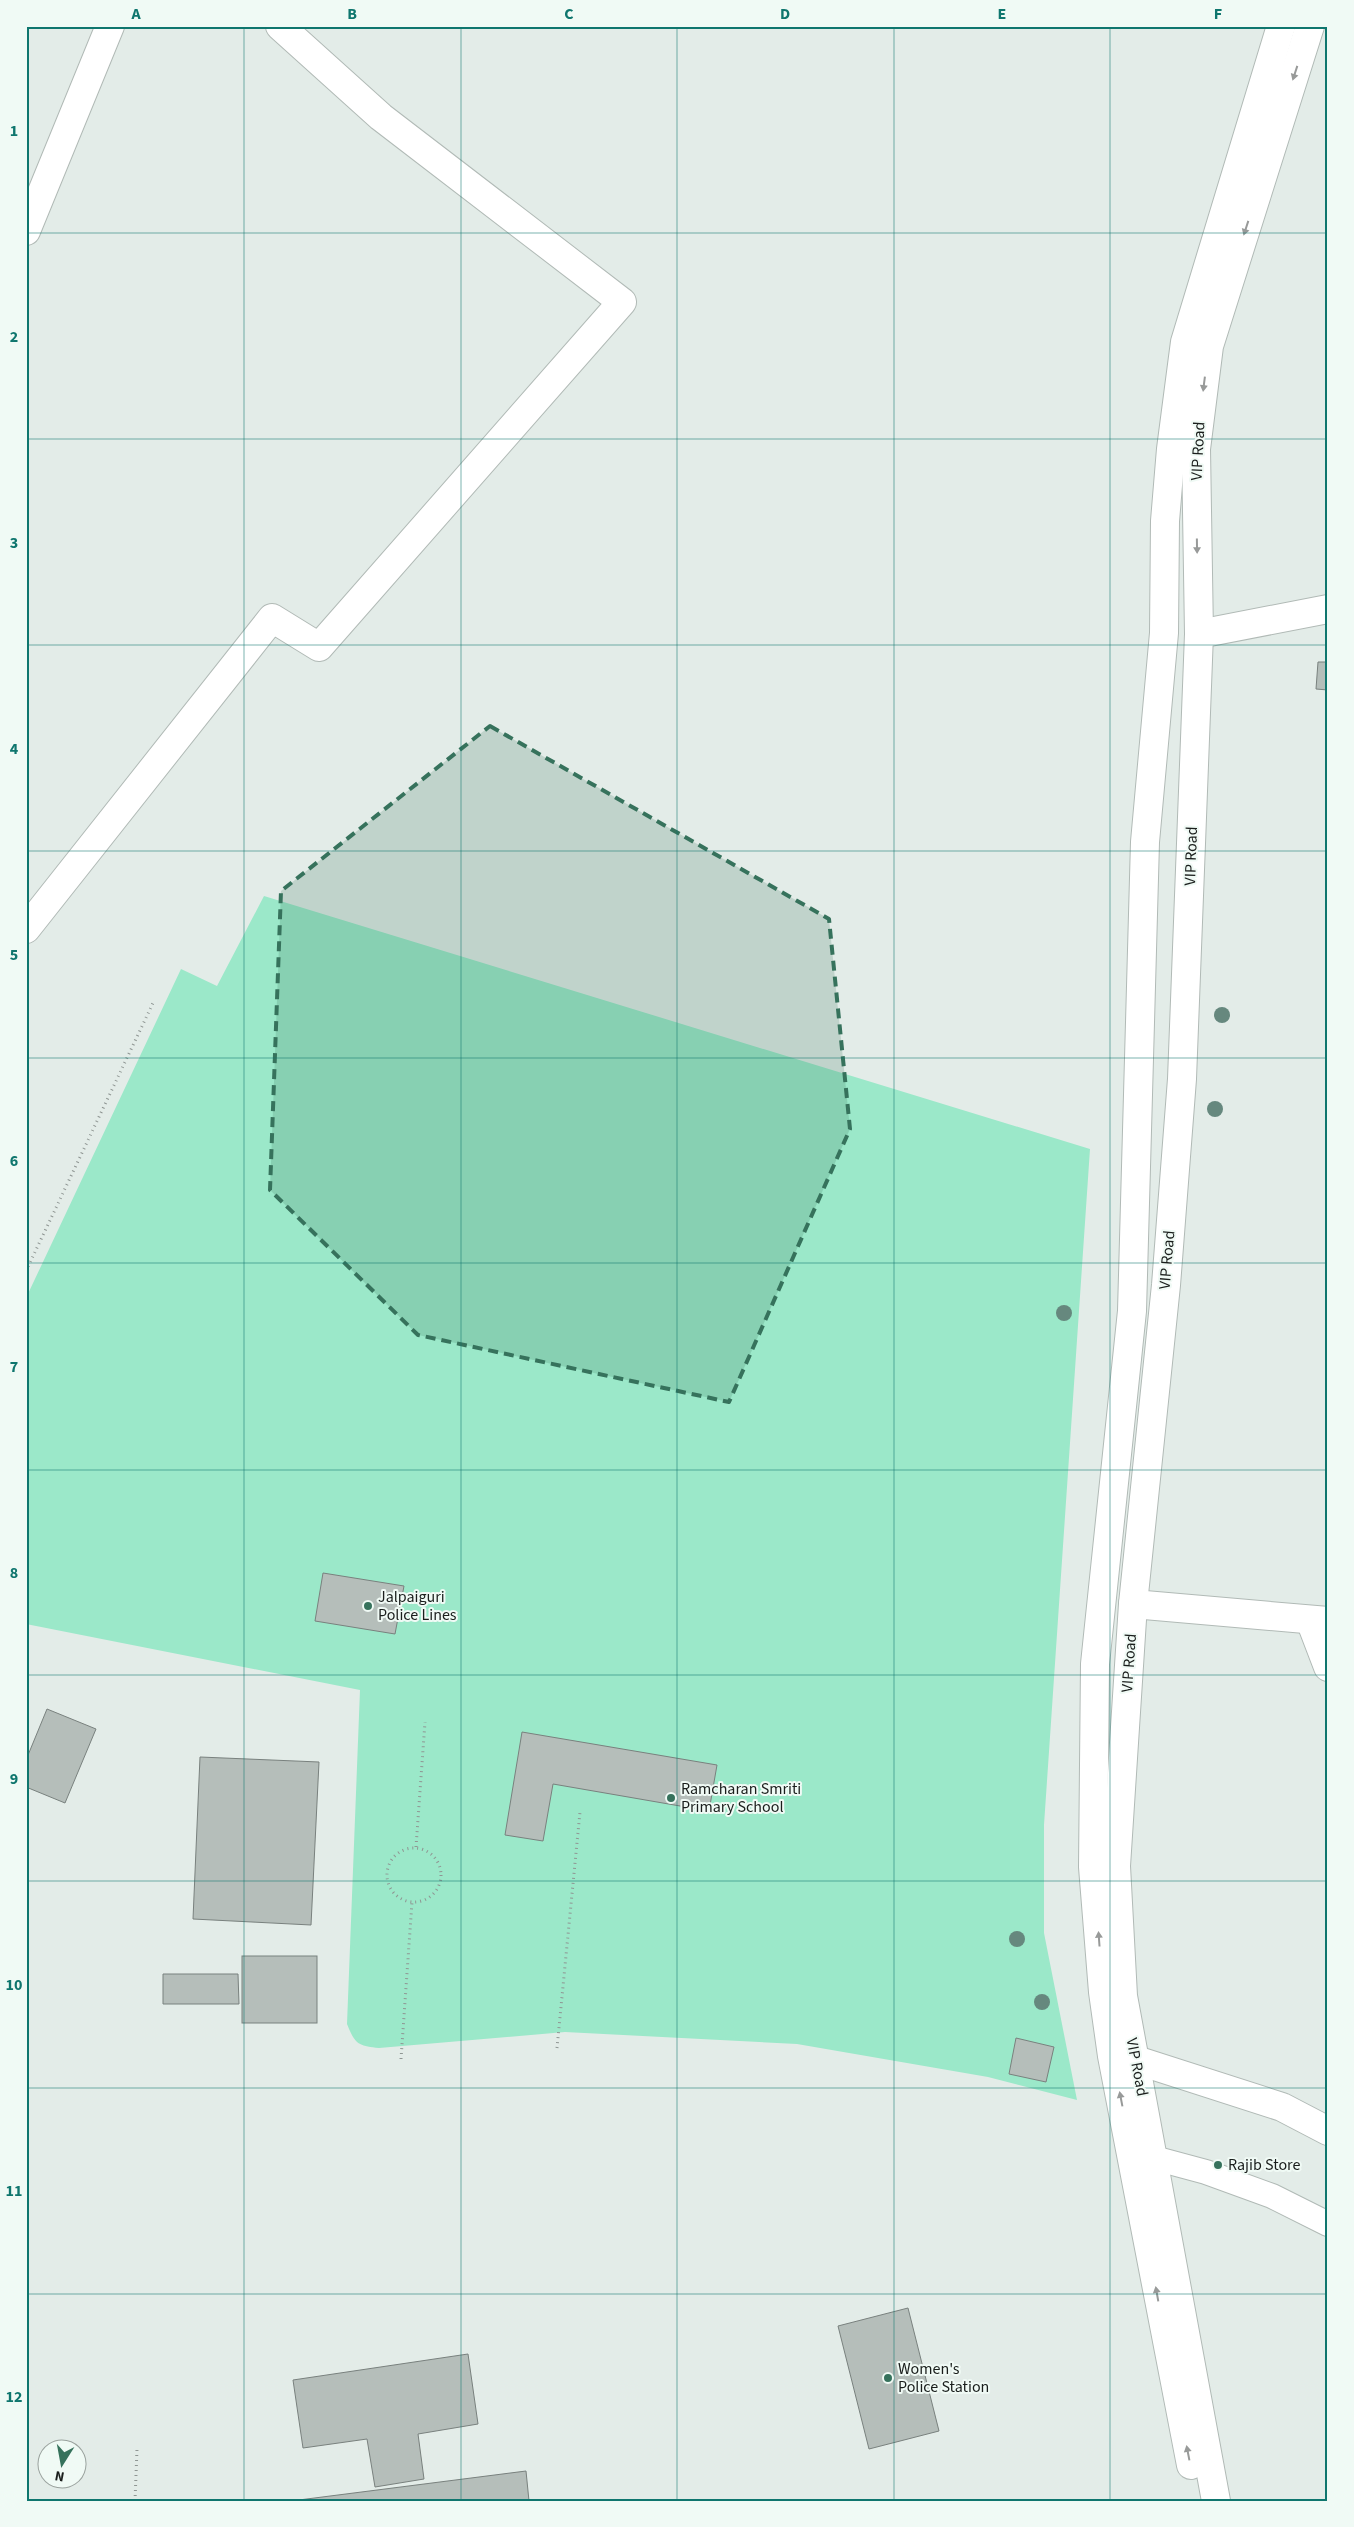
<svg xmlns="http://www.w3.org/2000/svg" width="1354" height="2527" font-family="'Source Sans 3',sans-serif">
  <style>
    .green { fill: #9be8c9 }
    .building { fill: #b5beba; stroke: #79817e }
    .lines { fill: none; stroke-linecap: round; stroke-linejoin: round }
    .service-casing { stroke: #b1bab6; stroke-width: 26 }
    .minor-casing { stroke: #b1bab6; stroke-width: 30 }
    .tertiary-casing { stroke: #b1bab6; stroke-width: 30 }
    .path { stroke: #8f9693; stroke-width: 3; stroke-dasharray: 1 4; stroke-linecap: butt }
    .service { stroke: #fff; stroke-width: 24 }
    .minor { stroke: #fff; stroke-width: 28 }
    .tertiary { stroke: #fff; stroke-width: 28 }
    .tree { fill: #66887e }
    .oneway { fill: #989a99 }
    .marked { fill: #36725c; fill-opacity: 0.2; stroke: #36725c; stroke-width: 4; stroke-dasharray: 10 6; stroke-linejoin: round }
    .grid { fill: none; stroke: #0f766e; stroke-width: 1; stroke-opacity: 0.55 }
    .poi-dot { fill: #36725c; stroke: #f0faf5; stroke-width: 2 }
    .labels { text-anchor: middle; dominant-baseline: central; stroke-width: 4; stroke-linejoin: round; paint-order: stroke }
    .street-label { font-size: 16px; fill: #1a1e1c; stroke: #f0faf5 }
    .poi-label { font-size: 16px; fill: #1a1e1c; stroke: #f0faf5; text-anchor: start }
    .neatline { fill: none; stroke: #0f766e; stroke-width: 2 }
    .grid-label { font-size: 16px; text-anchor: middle; font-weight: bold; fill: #0f766e }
  </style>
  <rect width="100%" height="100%" fill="#e3ece8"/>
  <path class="green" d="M264,896L1090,1149L1044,1825V1933L1077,2100L988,2077L797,2044L565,2032L379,2048C358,2046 355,2044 347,2024L360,1690L26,1624V1298L181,969L217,986Z"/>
  <g class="building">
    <polygon points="1318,662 1328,662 1328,690 1316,689"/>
    <polygon points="323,1573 404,1586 395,1634 315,1621"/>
    <polygon points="47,1709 96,1729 65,1803 26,1787 26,1760"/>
    <polygon points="522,1732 717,1765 709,1811 553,1784 543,1841 505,1835"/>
    <polygon points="200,1757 319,1762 311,1925 193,1919"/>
    <rect x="242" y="1956" width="75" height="67"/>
    <polygon points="163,1974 238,1974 239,2004 163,2004"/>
    <polygon points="1016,2038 1054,2047 1046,2082 1009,2074"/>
    <polygon points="908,2308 939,2431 869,2449 838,2326"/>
    <polygon points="468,2354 478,2424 418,2434 424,2479 375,2487 367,2439 303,2448 293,2380"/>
    <polygon points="526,2471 529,2501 291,2501"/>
  </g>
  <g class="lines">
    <defs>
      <polyline id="service" points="1154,2158 1206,2172 1272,2196 1328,2224"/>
      <g id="minor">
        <polyline points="26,231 110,26"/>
        <polyline points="1199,634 1328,609"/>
        <polyline points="26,929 272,618 319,647 622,302 381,117 280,26"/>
        <polyline points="1133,1604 1328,1621"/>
        <polyline points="1310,1620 1328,1667"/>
        <polyline points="1136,2060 1282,2107 1328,2131"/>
      </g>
      <g id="tertiary">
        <polyline points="1191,2465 1112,2056 1103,1992 1093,1867 1095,1664 1132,1311 1145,842 1164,633 1165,521 1171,449 1185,342 1281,26"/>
        <polyline points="1216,2501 1123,1996 1116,1866 1133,1604 1166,1285 1182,1079 1199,634 1196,449 1209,346 1310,26"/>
      </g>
    </defs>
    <use href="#service" class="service-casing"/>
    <use href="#minor" class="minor-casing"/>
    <use href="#tertiary" class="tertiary-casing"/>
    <g class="path">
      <polyline points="26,1271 153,1003"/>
      <polyline points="416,1847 425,1722"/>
      <circle cx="414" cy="1875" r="27"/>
      <polyline points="557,2048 580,1812"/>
      <polyline points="401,2059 412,1902"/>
      <polyline points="135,2501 137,2449"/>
    </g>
    <use href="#service" class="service"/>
    <use href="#minor" class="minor"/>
    <use href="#tertiary" class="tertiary"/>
  </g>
  <g class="tree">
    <circle cx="1222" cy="1015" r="8"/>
    <circle cx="1215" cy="1109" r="8"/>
    <circle cx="1064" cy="1313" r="8"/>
    <circle cx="1017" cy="1939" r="8"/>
    <circle cx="1042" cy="2002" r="8"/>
  </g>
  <defs><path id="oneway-solid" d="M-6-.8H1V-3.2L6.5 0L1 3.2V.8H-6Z" transform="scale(1.25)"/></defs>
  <g class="oneway">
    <use href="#oneway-solid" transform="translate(1295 73) rotate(108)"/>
    <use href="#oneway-solid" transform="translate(1246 228) rotate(108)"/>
    <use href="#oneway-solid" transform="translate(1204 384) rotate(97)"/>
    <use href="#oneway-solid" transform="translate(1197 546) rotate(89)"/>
    <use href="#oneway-solid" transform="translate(1099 1939) rotate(-94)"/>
    <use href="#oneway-solid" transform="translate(1121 2099) rotate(-101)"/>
    <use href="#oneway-solid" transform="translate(1157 2294) rotate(-100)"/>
    <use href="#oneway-solid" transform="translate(1188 2453) rotate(-101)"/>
  </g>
  <path class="marked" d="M490,726L829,919L850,1129L729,1402L418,1335L270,1190L281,891Z"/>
  <path class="grid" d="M244,26V2501M461,26V2501M677,26V2501M894,26V2501M1110,26V2501M26,233H1328M26,439H1328M26,645H1328M26,851H1328M26,1058H1328M26,1263H1328M26,1470H1328M26,1675H1328M26,1881H1328M26,2088H1328M26,2294H1328"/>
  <g class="poi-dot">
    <circle cx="368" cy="1606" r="5"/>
    <circle cx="671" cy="1798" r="5"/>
    <circle cx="1218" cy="2165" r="5"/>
    <circle cx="888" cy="2378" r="5"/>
  </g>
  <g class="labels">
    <g class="street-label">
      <text transform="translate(1198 451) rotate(-87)">VIP Road</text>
      <text transform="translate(1191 856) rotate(-88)">VIP Road</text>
      <text transform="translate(1167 1260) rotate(-85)">VIP Road</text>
      <text transform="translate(1129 1663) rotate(-86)">VIP Road</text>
      <text transform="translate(1137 2067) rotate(79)">VIP Road</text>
    </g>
    <g class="poi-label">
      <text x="378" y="1597">Jalpaiguri<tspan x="378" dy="18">Police Lines</tspan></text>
      <text x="681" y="1789">Ramcharan Smriti<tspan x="681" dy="18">Primary School</tspan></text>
      <text x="1228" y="2165">Rajib Store</text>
      <text x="898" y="2369">Women's<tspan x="898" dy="18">Police Station</tspan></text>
    </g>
  </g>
  <rect width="1354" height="2527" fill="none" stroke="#f0faf5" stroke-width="55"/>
  <g transform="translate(62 2464) rotate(191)"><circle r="24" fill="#f0faf5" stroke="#9aa29e"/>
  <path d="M0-4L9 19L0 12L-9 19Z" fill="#36725c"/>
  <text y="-8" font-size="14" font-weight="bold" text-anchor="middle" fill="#1a1e1c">N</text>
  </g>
  <rect x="28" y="28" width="1298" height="2472" class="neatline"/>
  <g class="grid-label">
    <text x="136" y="19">A</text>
    <text x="352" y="19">B</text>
    <text x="569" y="19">C</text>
    <text x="785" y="19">D</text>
    <text x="1002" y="19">E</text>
    <text x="1218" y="19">F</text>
    <text x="14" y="136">1</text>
    <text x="14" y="342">2</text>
    <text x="14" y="548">3</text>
    <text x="14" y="754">4</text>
    <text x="14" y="960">5</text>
    <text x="14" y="1166">6</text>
    <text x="14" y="1372">7</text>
    <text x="14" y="1578">8</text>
    <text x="14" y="1784">9</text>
    <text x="14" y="1990">10</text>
    <text x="14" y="2196">11</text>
    <text x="14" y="2402">12</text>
  </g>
</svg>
